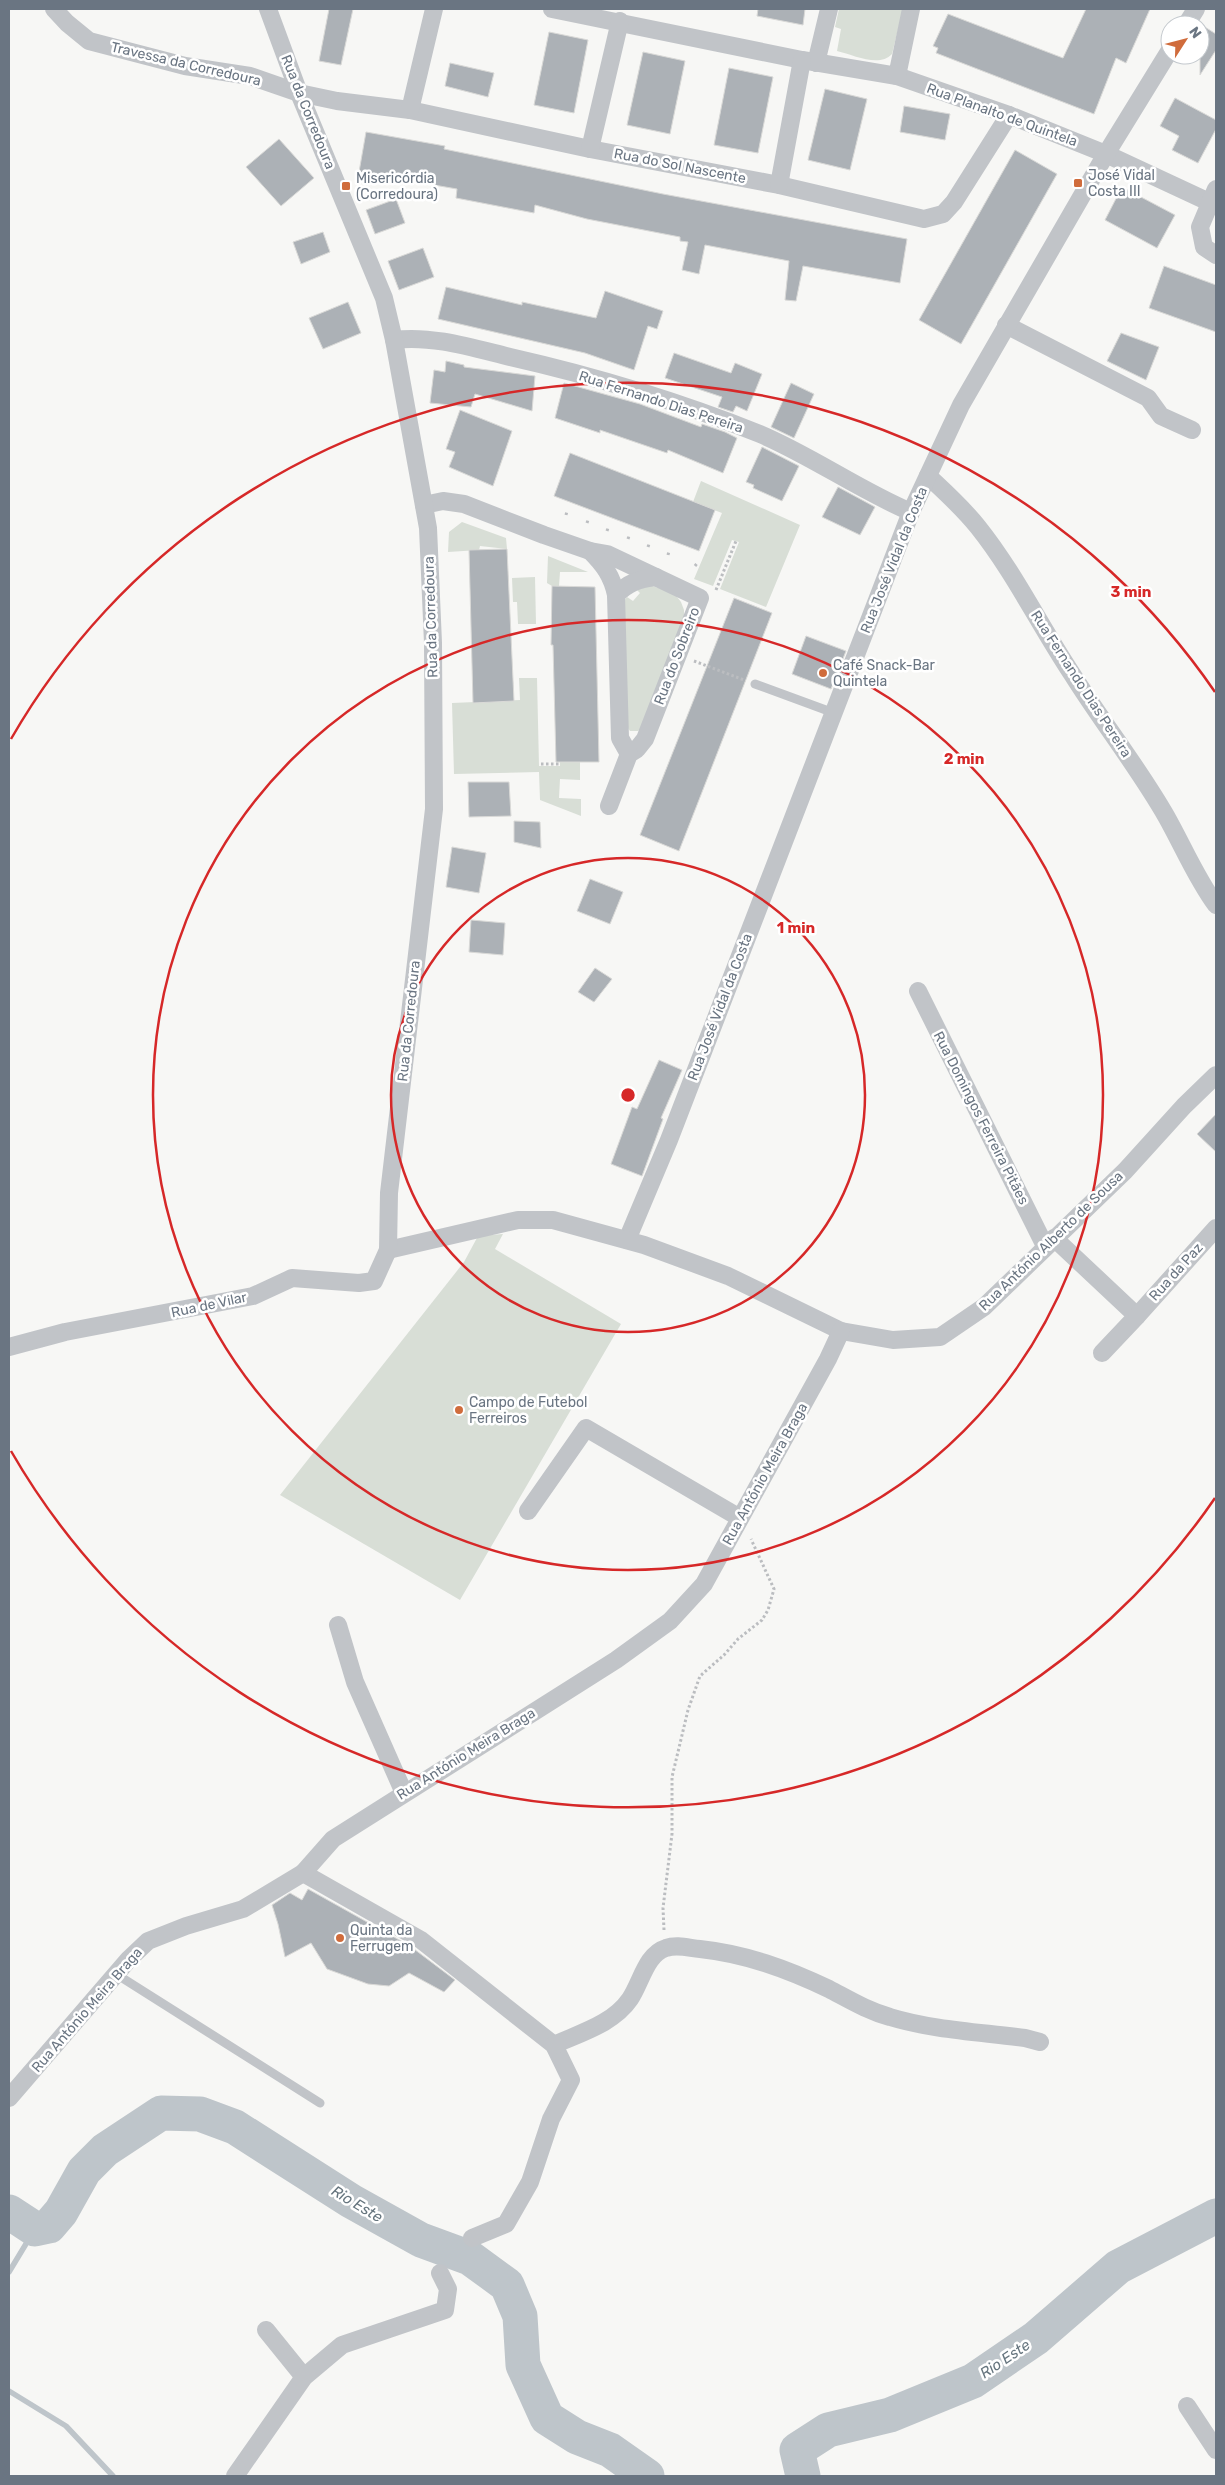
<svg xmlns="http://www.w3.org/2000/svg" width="1225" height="2485" font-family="Rubik,sans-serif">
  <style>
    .green { fill: #d8ded6 }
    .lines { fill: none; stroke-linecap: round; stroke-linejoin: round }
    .stream { stroke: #bec5ca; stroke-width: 5.5 }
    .river { stroke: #bec5ca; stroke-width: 35 }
    .building { fill: #acb1b6; stroke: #d9d9d7 }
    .path { stroke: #bbbdc0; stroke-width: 3; stroke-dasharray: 2.5 2.5; stroke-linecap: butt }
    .lane { stroke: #c1c4c8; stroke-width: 9 }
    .street { stroke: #c1c4c8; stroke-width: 18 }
    .ring { fill: none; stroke: #d62828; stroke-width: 2.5 }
    .poi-dot { fill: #d06c3c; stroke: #fff; stroke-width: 2 }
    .labels { text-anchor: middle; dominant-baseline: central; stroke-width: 5; stroke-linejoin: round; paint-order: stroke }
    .street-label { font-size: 14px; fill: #6a7582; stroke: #fff }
    .poi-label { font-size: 14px; fill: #6a7582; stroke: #fff; text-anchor: start }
    .water-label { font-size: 15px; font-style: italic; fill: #66757e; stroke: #fff }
    .centre { fill: #d62828; stroke: #fff; stroke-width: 2.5 }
    .ring-label { font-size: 15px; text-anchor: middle; font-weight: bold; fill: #d62828; stroke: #fff; stroke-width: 5; stroke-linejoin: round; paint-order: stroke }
  </style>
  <rect width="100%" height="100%" fill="#f7f7f5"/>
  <g class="green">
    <path d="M839,9H903L892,54C879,68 854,55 837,51L841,29L835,27Z"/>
    <polygon points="701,481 800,525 766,607 720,589 739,542 732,540 713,586 694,579 722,513 693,502"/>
    <polygon points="462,522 506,538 507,549 480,546 479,550 448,552 449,532"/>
    <polygon points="548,556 588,572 560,572 559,586 552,586 547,583"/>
    <polygon points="535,577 536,624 518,624 517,602 513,602 512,578"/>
    <polygon points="646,584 674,593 681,602 684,610 684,621 643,727 638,731 630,731 626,725 623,602 627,597 633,601 640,593 635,588"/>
    <polygon points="519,678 537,678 539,766 560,766 560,762 580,762 580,780 560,779 559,798 581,799 581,816 540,800 539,772 454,774 452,703 520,700"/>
    <polygon points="503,1234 495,1249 621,1324 460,1600 280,1495 464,1262 478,1236"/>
  </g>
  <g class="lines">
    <g class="stream">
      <polyline points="9,2272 35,2229"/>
      <polyline points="9,2391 66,2426 113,2476"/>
    </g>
    <g class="river">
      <polyline points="9,2212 35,2229 49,2226 61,2212 84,2171 105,2150 161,2113 200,2114 235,2127 351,2201 421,2240 470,2258 507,2285 520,2316 523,2365 547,2418 577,2437 610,2450 647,2476"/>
      <polyline points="803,2476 797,2450 828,2430 890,2415 973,2381 1036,2338 1118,2267 1216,2216"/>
    </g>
  </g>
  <g class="building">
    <polygon points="329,9 353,9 341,65 319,61"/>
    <polygon points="758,9 805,9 803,25 757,16"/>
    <polygon points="1086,9 1150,9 1126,63 1116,58 1094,114 936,53 938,48 933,46 948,14 1063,58"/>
    <polygon points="1200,24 1216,34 1216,50 1200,75"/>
    <polygon points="549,32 588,40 574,113 534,105"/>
    <polygon points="643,52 685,61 670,134 627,125"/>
    <polygon points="450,63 494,73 488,97 445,86"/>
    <polygon points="729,68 773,77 758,153 714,145"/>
    <polygon points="825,89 867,99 850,170 808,160"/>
    <polygon points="1175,98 1216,120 1216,129 1198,163 1172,150 1179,136 1160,126"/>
    <polygon points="904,106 950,114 945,140 900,132"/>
    <polygon points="366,132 445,146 444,149 663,194 907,239 900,283 803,266 796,301 785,300 789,261 705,245 699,274 682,270 688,242 680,241 680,237 587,219 535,205 534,213 456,198 457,189 359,172"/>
    <polygon points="279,139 314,178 281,206 246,167"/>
    <polygon points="1015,150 1057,174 961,344 919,320"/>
    <polygon points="1122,187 1175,215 1157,248 1105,220"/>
    <polygon points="396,199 405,223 375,234 366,210"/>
    <polygon points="323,232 330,252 301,264 293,242"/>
    <polygon points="423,248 434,277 399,290 388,261"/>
    <polygon points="1164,266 1216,285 1216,332 1149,308"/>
    <polygon points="446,287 522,305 522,302 596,318 605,291 663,311 657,329 648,326 634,370 585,353 438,319"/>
    <polygon points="348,302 361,333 323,349 309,318"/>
    <polygon points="1121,333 1159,347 1146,380 1107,361"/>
    <polygon points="674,353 731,373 735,363 762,374 747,411 736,406 733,412 718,407 722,397 665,378"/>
    <polygon points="446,361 464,365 464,367 535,376 532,411 475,394 471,407 430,403 434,370 445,372"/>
    <polygon points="564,383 640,404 701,427 702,424 725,432 737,438 723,473 668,450 667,453 600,430 600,433 555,418"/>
    <polygon points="791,383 814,394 794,438 771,427"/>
    <polygon points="460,410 512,431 493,486 449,467 455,452 446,449"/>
    <polygon points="762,447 799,466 782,501 753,488 754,485 746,482"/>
    <polygon points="570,453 715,510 699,551 554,496"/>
    <polygon points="838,487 875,507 860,535 822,517"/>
    <polygon points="507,549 514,701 473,703 469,550"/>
    <polygon points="552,586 595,587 599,762 556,762 553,645 551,645"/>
    <polygon points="734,598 772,613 679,851 640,835"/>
    <polygon points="806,636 846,651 831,689 792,674"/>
    <polygon points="468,782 509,782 511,816 469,817"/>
    <polygon points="514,821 540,822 541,848 514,842"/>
    <polygon points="452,847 486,853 479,893 446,887"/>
    <polygon points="590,879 623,892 610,924 577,911"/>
    <polygon points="471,920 505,923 503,955 469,952"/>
    <polygon points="595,968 612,979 594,1002 578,992"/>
    <polygon points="659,1060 682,1070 661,1118 663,1119 642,1176 611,1164 632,1107 637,1109"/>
    <polygon points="1216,1114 1216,1152 1197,1134"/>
    <polygon points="308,1889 410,1946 455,1980 444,1992 409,1973 389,1986 368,1984 327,1969 311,1943 285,1957 278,1924 272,1905 290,1893 302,1900"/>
  </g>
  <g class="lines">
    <g class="path">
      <polyline points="566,515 567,511"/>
      <polyline points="587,523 588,520"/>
      <polyline points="607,531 608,528"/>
      <polyline points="628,539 629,536"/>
      <polyline points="648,547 649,544"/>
      <polyline points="668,555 669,551"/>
      <polyline points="695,566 698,562"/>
      <polyline points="716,590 736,541"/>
      <polyline points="694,661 744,680"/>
      <polyline points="541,764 560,764"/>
      <polyline points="664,1930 663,1908 672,1834 672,1777 688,1710 700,1676 724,1655 738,1639 762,1620 768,1610 774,1589 751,1539"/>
    </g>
    <g class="lane">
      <polyline points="755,684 834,713"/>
      <polyline points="116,1974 320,2103"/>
    </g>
    <g class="street">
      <polyline points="54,9 67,23 89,41 185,66 250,76 299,93 337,101 410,110 590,149 779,185 924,219 943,214 954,202 1009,115"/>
      <polyline points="552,9 802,60 897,76 1009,115 1106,154 1209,202"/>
      <polyline points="1186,25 1196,9"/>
      <polyline points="816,63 829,9"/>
      <polyline points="897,76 911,9"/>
      <polyline points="410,110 434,9"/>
      <polyline points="590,149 620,21"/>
      <polyline points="779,185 802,60"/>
      <polyline points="1216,189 1200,227 1204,247 1216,255"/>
      <polyline points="1006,325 1148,398 1161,416 1192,430"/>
      <path d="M394,340C432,335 473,348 510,357C594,376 680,402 760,434C812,456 859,490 911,512"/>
      <path d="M928,476C945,492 963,508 978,527C1014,572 1040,626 1072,674C1102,722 1138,767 1166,816C1183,846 1196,878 1216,905"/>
      <polyline points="424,505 443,501 464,504 544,535 590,551 607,554 700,598 645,739 637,749 629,754 609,806"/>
      <path d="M590,551C604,565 612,576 616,595L620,738L629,754"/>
      <path d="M616,595C628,583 638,579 656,577"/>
      <polyline points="918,991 1045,1246"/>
      <polyline points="1054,1238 1137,1316 1102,1353"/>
      <polyline points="627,1240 669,1140 911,512 961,405 1106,154 1170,50"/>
      <polyline points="388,1250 518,1220 553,1220 644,1245 728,1276 841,1331 893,1340 940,1337 984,1307 1125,1171 1184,1106 1216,1075"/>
      <polyline points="1137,1316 1216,1228"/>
      <polyline points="9,1347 65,1332 253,1296 292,1278 359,1283 374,1281 388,1250 389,1193 434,809 433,643 428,528 394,340 384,298 299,93 268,9"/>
      <polyline points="528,1511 586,1428 740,1518"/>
      <polyline points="338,1625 355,1682 404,1793"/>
      <polyline points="303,1873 421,1940 554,2045 571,2080 551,2119 530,2182 506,2224 472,2238"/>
      <path d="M554,2045C580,2033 613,2024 630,1999C641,1983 646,1954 666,1948C677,1944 689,1948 700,1949C746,1954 787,1969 829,1989C850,2000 868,2011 890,2017C933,2030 980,2032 1025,2038L1040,2042"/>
      <polyline points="9,2098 129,1959 148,1941 186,1926 243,1909 303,1873 333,1839 616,1660 670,1621 704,1584 828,1359 841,1331"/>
      <polyline points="266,2330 304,2377"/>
      <polyline points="1187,2406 1216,2450"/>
      <polyline points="235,2476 304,2377 342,2345 445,2310 448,2289 440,2273"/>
    </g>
  </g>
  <g class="ring">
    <circle cx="628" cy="1095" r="237"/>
    <circle cx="628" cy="1095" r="475"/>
    <path d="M1215 1498A712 712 0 0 1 11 1451M11 739A712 712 0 0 1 1215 692"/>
  </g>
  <g class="poi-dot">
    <rect x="1073" y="178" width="10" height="10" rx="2.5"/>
    <rect x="341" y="181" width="10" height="10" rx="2.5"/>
    <circle cx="823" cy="673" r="5"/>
    <circle cx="459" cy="1410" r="5"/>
    <circle cx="340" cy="1938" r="5"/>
  </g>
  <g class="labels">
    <g class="street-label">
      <text transform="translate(186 64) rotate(13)">Travessa da Corredoura</text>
      <text transform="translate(308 112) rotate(68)">Rua da Corredoura</text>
      <text transform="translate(1002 115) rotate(20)">Rua Planalto de Quintela</text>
      <text transform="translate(680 166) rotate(11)">Rua do Sol Nascente</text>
      <text transform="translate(661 402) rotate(18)">Rua Fernando Dias Pereira</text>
      <text transform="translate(894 560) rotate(-68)">Rua José Vidal da Costa</text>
      <text transform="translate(431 617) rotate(-92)">Rua da Corredoura</text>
      <text transform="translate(677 656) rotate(-69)">Rua do Sobreiro</text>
      <text transform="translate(1081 684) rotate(57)">Rua Fernando Dias Pereira</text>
      <text transform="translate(720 1007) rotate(-69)">Rua José Vidal da Costa</text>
      <text transform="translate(409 1021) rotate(-84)">Rua da Corredoura</text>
      <text transform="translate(981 1118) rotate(63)">Rua Domingos Ferreira Pitães</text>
      <text transform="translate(1051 1241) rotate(-44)">Rua António Alberto de Sousa</text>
      <text transform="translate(1176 1272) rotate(-48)">Rua da Paz</text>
      <text transform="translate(209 1305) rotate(-12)">Rua de Vilar</text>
      <text transform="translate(765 1474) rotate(-61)">Rua António Meira Braga</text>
      <text transform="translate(466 1754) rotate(-32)">Rua António Meira Braga</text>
      <text transform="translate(87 2010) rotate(-49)">Rua António Meira Braga</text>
    </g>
    <g class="poi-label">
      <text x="1088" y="175">José Vidal<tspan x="1088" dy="16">Costa III</tspan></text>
      <text x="356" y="178">Misericórdia<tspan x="356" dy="16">(Corredoura)</tspan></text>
      <text x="833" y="665">Café Snack-Bar<tspan x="833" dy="16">Quintela</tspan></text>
      <text x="469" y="1402">Campo de Futebol<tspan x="469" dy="16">Ferreiros</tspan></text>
      <text x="350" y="1930">Quinta da<tspan x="350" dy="16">Ferrugem</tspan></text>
    </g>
    <g class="water-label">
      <text transform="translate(357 2204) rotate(31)">Rio Este</text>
      <text transform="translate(1005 2359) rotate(-34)">Rio Este</text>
    </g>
  </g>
  <circle cx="628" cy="1095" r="8" class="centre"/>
  <g class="ring-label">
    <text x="1131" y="597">3 min</text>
    <text x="964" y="764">2 min</text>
    <text x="796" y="933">1 min</text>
  </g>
  <rect width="1225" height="2485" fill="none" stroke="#6a7582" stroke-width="20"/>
  <g transform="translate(1185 40) rotate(54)"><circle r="24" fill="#ffffff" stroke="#c3c8cd"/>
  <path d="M0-4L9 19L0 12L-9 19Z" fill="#d06c3c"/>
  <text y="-8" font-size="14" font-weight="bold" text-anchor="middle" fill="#6a7582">N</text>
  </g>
</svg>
